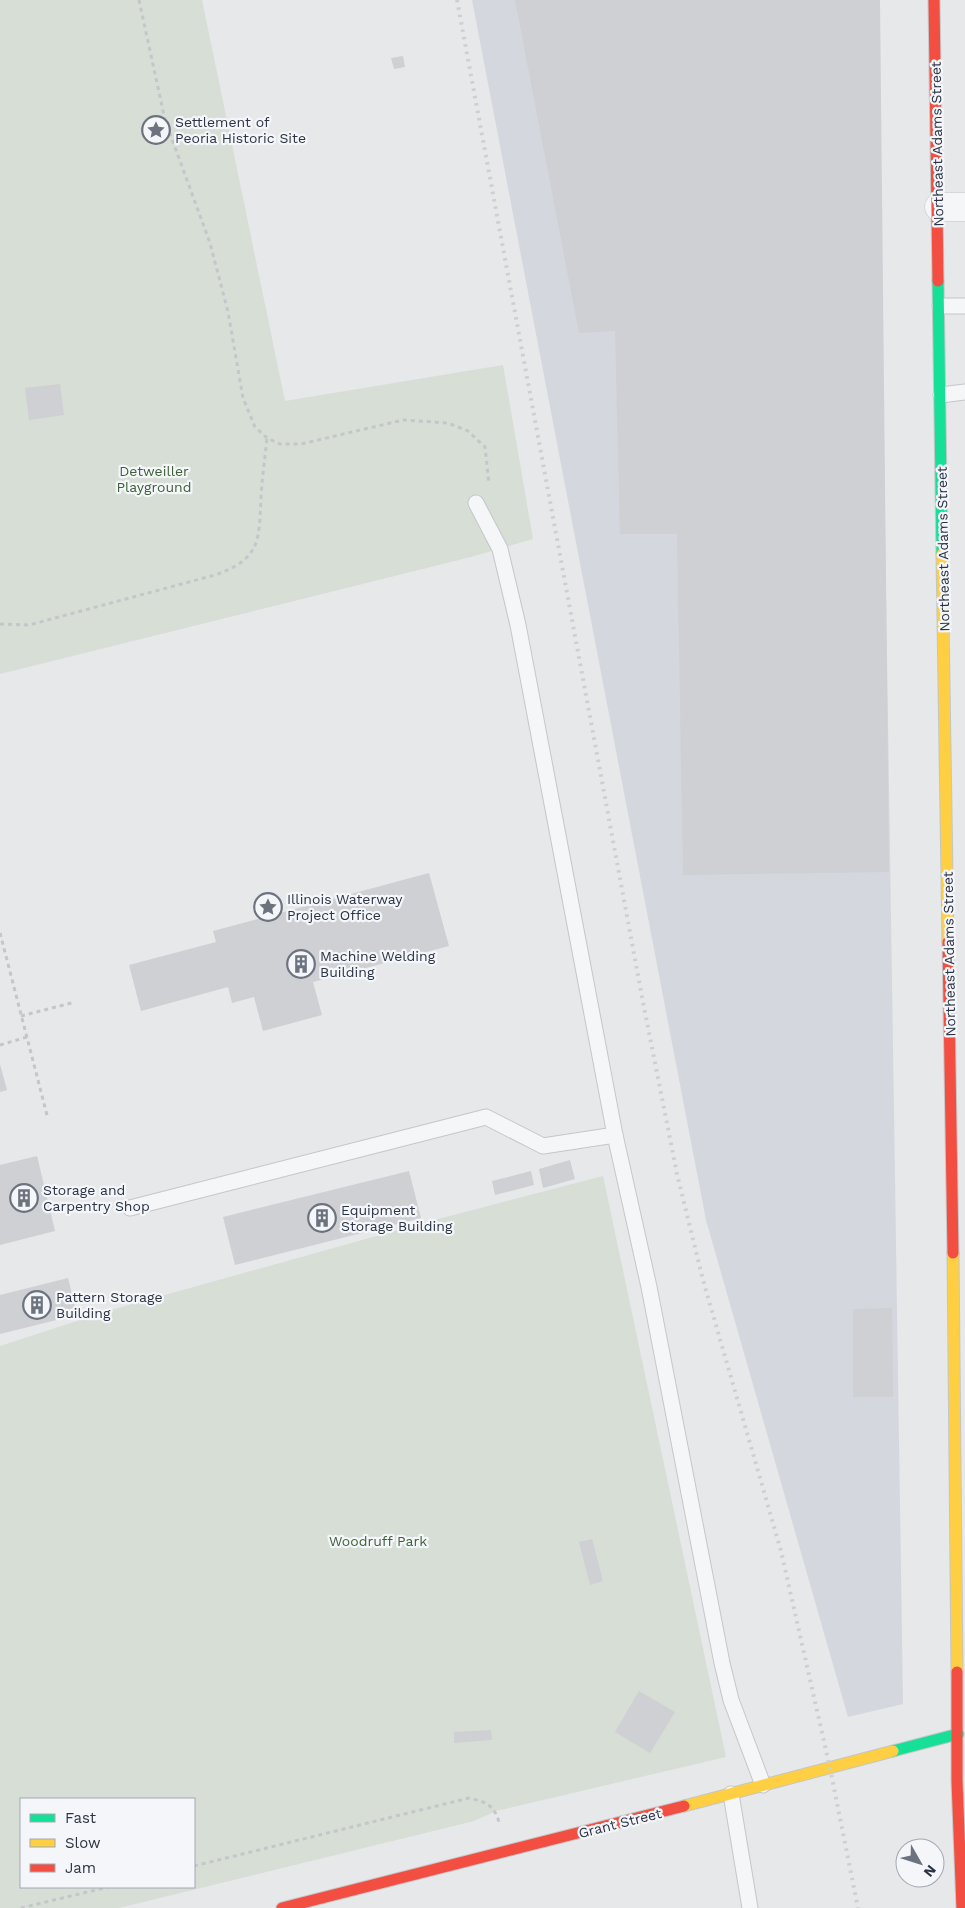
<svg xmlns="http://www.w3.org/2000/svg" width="965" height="1908" font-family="'Work Sans',sans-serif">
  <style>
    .built { fill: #d4d7dd }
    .green { fill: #d6ded6; fill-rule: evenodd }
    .building { fill: #ced0d3 }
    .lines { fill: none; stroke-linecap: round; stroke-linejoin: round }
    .lane-casing { stroke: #c4c6c8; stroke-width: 17 }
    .street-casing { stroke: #c4c6c8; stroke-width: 29 }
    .fast-casing { stroke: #c4c6c8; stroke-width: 13 }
    .slow-casing { stroke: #c4c6c8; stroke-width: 13 }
    .jam-casing { stroke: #c4c6c8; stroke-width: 13 }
    .path { stroke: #c5c6ca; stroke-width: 3; stroke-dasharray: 4 4; stroke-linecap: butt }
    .lane { stroke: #f5f6f7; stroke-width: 15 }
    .street { stroke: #f5f6f7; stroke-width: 28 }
    .fast { stroke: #16e098; stroke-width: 11 }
    .slow { stroke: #ffcf43; stroke-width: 11 }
    .jam { stroke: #f24e42; stroke-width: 11 }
    .rail { stroke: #cecfd2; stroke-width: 4; stroke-dasharray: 2.5 5; stroke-linecap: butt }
    .labels { text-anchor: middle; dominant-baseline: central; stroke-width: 4.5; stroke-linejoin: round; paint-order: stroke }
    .poi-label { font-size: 14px; fill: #2b3445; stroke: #f4f6f9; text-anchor: start }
    .street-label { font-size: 14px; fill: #2b3445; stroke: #f4f6f9 }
    .park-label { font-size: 14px; fill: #3f6138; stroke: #f4f6f9 }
  </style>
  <rect width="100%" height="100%" fill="#e6e8ea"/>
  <polygon class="built" points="472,0 877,0 903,1704 848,1717 706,1220"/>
  <g class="green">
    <polygon points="0,0 202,0 285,401 503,365 533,539 471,557 0,674"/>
    <path d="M603,1176L726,1757L496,1811L474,1821L119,1908H0V1346L111,1310L423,1223ZM21,1799H194V1887H21Z"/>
  </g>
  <g class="building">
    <polygon points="515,0 880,0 889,872 683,875 677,534 620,534 615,331 579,333"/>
    <polygon points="403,56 405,67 394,69 391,58"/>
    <polygon points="60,384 64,415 29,420 25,388"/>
    <polygon points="429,873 449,946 313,982 322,1015 263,1031 254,997 232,1003 228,987 141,1011 129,965 216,942 213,931"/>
    <polygon points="0,1064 7,1090 0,1092"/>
    <polygon points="37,1156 55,1231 0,1245 0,1165"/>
    <polygon points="570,1160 575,1179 543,1188 539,1169"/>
    <polygon points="409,1171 421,1218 235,1265 223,1217"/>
    <polygon points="531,1171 534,1185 495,1195 492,1181"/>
    <polygon points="68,1278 77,1315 0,1334 0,1295"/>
    <polygon points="892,1308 893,1397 853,1397 853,1309"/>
    <polygon points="592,1539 603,1581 590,1585 579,1542"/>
    <polygon points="639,1691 675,1712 650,1753 615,1732"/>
    <polygon points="491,1730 492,1740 454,1743 454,1732"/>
  </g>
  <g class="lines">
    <defs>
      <g id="lane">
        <polyline points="940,306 965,306"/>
        <polyline points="941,395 965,392"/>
        <polyline points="476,503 500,549 518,625 615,1135 649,1287 722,1663 731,1700 763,1785"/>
        <polyline points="130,1208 486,1117 543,1146 615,1135"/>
        <polyline points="731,1794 750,1908"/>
      </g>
      <polyline id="street" points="939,207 965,207"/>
      <g id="fast">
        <polyline points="938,281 942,554"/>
        <polyline points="893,1751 958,1734"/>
      </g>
      <g id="slow">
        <polyline points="942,554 948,942"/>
        <polyline points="953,1253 957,1672"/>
        <polyline points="684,1806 893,1751"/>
      </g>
      <g id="jam">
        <polyline points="934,0 938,281"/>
        <polyline points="948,942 953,1253"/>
        <polyline points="957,1672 957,1781 962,1908"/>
        <polyline points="282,1908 684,1806"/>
      </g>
    </defs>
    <use href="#lane" class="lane-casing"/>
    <use href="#street" class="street-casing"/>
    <use href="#fast" class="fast-casing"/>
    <use href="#slow" class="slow-casing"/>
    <use href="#jam" class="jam-casing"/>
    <g class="path">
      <polyline points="139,0 165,120 210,243 228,312 243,398 255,427 267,438 280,444 301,444 403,420 448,423 468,431 485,447 489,484"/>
      <path d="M0,624L29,625L215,575C261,559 259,540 261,497C262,477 265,458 267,438"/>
      <polyline points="0,933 47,1115"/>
      <polyline points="21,1016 75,1002"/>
      <polyline points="0,1045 27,1037"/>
      <path d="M194,1866L469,1798C486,1802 494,1805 499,1822"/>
      <polyline points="21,1908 108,1887"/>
    </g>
    <use href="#lane" class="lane"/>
    <use href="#street" class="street"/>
    <use href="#fast" class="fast"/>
    <use href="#slow" class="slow"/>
    <use href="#jam" class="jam"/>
    <polyline class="rail" points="457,0 642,997 677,1174 703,1280 781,1551 830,1768 858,1908"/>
  </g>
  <defs>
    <symbol id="sight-ring" viewBox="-11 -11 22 22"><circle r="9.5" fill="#f4f6f9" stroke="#6c737f" stroke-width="1.5"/><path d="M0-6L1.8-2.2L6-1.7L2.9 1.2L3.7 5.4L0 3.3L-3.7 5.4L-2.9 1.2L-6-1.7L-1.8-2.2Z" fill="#6c737f"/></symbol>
    <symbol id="building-ring" viewBox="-11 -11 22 22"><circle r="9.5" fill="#f4f6f9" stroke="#6c737f" stroke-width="1.5"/><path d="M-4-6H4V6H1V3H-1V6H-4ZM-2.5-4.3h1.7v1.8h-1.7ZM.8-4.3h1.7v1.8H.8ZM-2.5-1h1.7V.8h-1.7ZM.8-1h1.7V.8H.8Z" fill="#6c737f"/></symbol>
  </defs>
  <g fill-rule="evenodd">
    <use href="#sight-ring" x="140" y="114" width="32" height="32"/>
    <use href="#sight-ring" x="252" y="891" width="32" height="32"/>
    <use href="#building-ring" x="285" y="948" width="32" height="32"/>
    <use href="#building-ring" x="8" y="1182" width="32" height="32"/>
    <use href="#building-ring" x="306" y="1202" width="32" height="32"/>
    <use href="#building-ring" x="21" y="1289" width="32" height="32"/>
  </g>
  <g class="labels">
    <g class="poi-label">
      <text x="175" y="122">Settlement of<tspan x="175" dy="16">Peoria Historic Site</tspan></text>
      <text x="287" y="899">Illinois Waterway<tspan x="287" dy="16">Project Office</tspan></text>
      <text x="320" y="956">Machine Welding<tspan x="320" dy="16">Building</tspan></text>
      <text x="43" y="1190">Storage and<tspan x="43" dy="16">Carpentry Shop</tspan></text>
      <text x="341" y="1210">Equipment<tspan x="341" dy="16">Storage Building</tspan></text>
      <text x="56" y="1297">Pattern Storage<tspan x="56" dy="16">Building</tspan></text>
    </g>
    <g class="street-label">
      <text transform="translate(937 144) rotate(-91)">Northeast Adams Street</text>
      <text transform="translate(943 549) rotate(-91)">Northeast Adams Street</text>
      <text transform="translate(949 954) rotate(-91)">Northeast Adams Street</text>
      <text transform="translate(620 1823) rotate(-14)">Grant Street</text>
    </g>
    <g class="park-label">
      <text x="154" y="471">Detweiller<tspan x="154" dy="16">Playground</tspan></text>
      <text x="378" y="1541">Woodruff Park</text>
    </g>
  </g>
  <rect x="20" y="1798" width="175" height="90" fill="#f4f6f9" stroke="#a4a8b1"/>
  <rect x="30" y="1814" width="25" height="8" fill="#16e098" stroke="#a4a8b1"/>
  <text x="65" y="1823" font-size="15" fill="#2b3445">Fast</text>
  <rect x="30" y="1839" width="25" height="8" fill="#ffcf43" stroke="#a4a8b1"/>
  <text x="65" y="1848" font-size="15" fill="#2b3445">Slow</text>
  <rect x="30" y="1864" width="25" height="8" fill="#f24e42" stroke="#a4a8b1"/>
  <text x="65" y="1873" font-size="15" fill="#2b3445">Jam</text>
  <g transform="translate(920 1863) rotate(129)"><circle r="24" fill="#f4f6f9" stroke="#a4a8b1"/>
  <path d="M0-4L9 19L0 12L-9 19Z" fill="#6c737f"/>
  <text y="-8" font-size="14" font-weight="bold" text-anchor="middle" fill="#2b3445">N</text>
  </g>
</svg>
